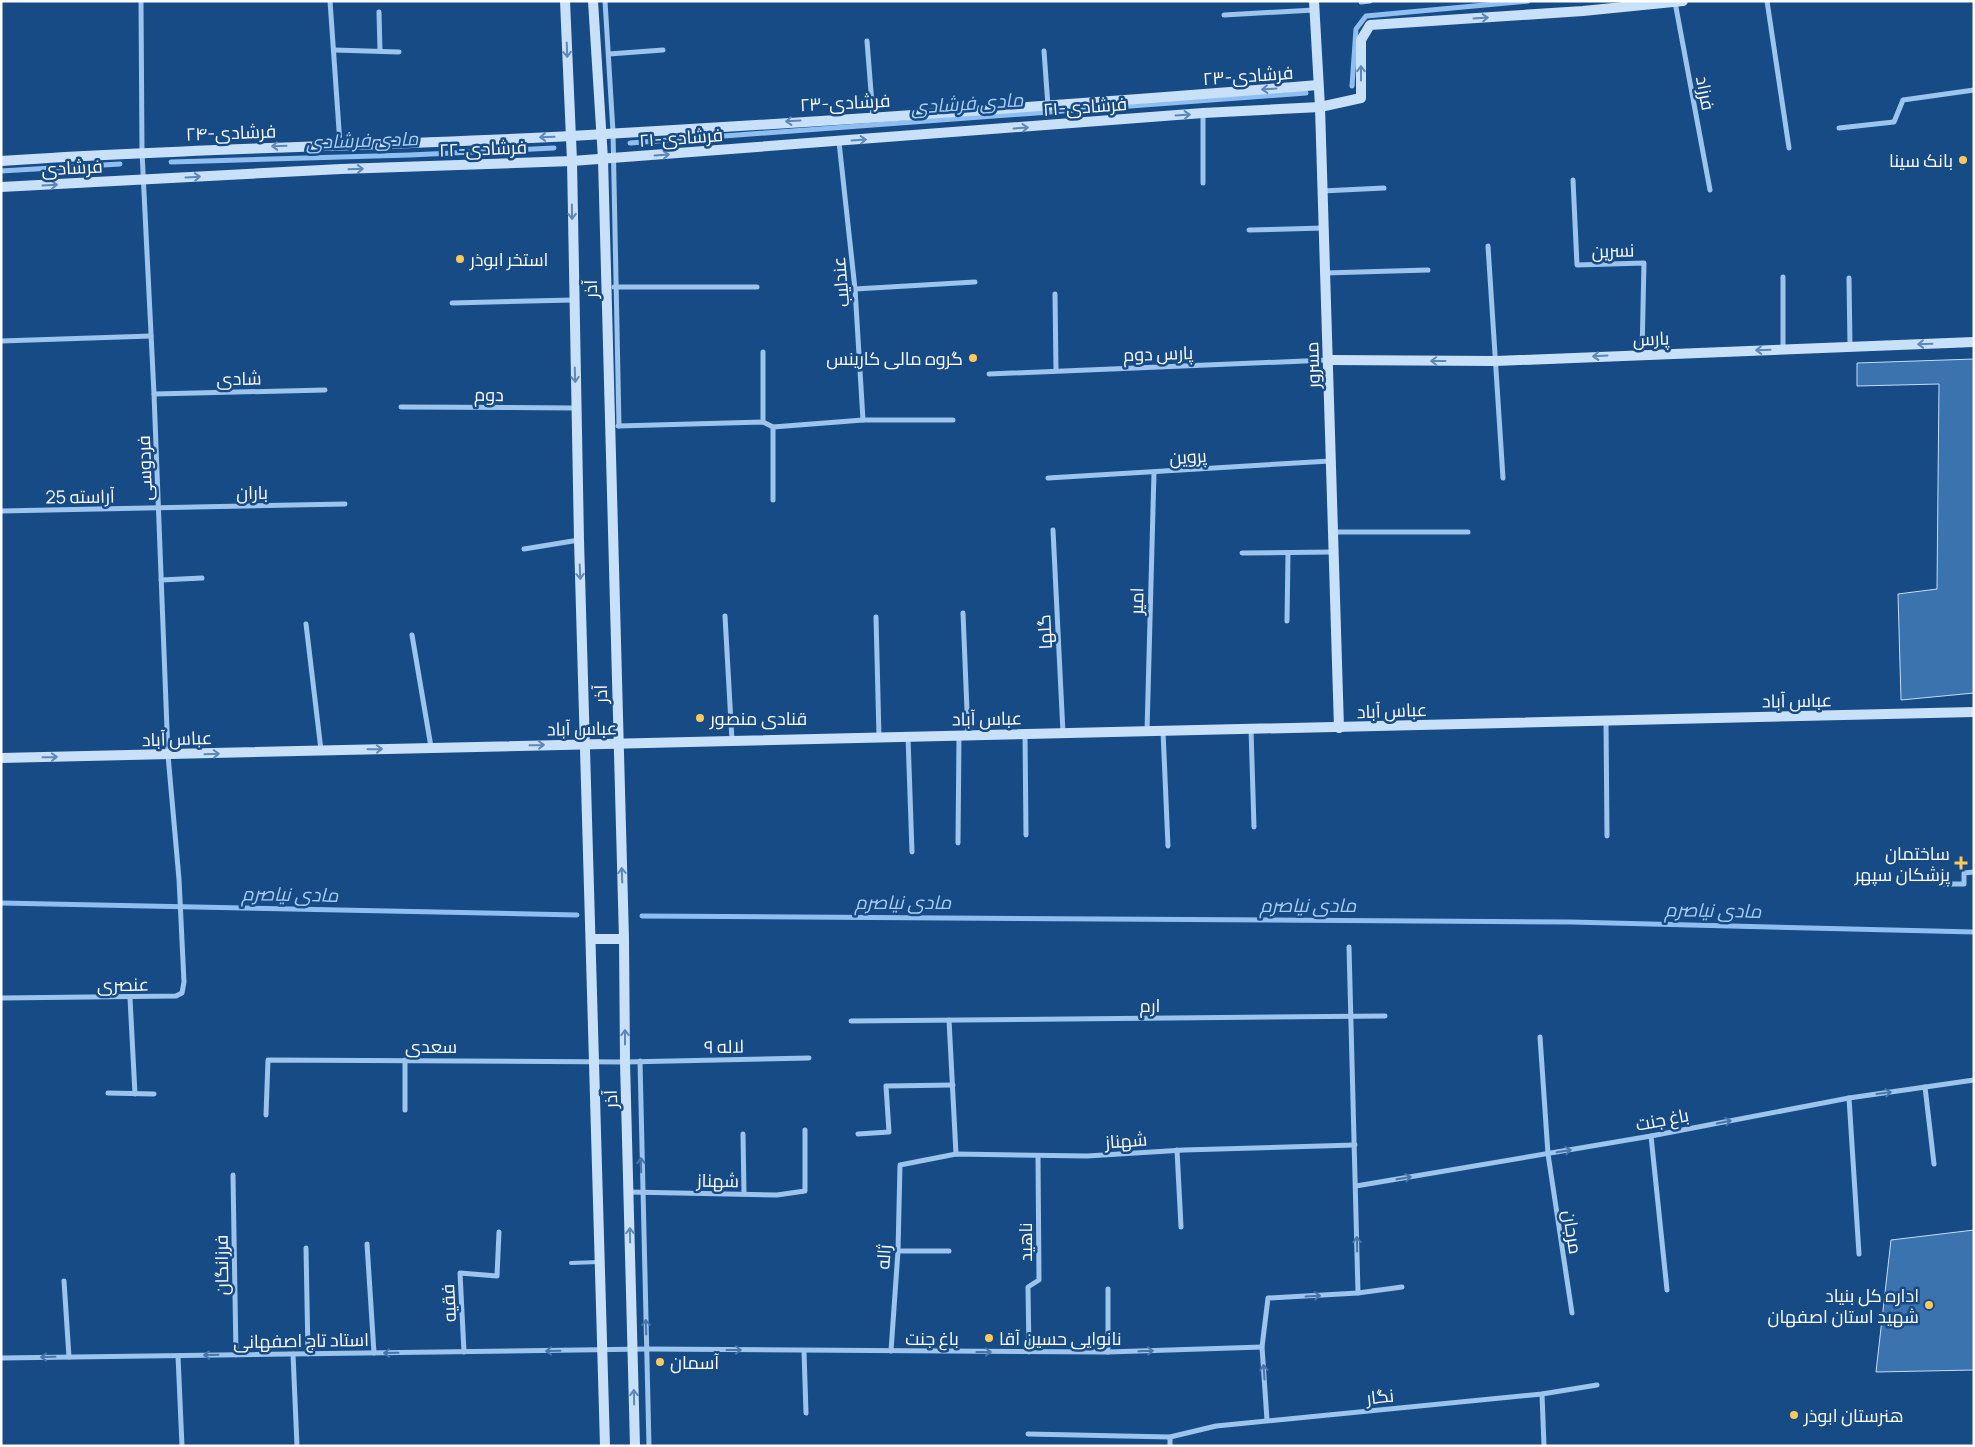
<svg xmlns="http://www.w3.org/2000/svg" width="1975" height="1447" font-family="Manrope,Cairo,sans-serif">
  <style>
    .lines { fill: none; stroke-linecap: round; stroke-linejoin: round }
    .stream { stroke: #8fbff0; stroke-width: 5 }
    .building { fill: #3b73ae; stroke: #c2ddfa }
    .lane { stroke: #9cc4ed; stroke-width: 4 }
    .street { stroke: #9cc4ed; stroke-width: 5 }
    .secondary { stroke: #c9e0f9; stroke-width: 10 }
    .oneway { stroke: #5e87b4 }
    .oneway2 { stroke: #4675aa }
    .poi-dot { fill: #ffc959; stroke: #174b86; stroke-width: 2 }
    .labels { text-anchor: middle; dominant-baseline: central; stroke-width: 5; stroke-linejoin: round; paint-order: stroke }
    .street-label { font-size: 18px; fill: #fff; stroke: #174b86 }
    .poi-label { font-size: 18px; fill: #fff; stroke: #174b86; text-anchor: start }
    .water-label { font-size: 19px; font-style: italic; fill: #a8cef5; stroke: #174b86 }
  </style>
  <rect width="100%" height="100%" fill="#174b86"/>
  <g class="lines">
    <g class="stream">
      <polyline points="1352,86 1356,29 1366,16 1528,1"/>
      <polyline points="630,143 1306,93"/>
      <polyline points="171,162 410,155 554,148"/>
      <polyline points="1,171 120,164"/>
      <polyline points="1,903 577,915"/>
      <polyline points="642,916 1571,922 1974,932"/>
    </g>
  </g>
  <g class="building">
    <polygon points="1974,359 1974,693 1901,700 1898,594 1937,589 1939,384 1857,386 1857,363"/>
    <polygon points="1974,1230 1974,1370 1876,1372 1891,1240"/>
  </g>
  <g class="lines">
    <polyline class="lane" points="571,1263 599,1262"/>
    <g class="street">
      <polyline points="330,1 340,144"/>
      <polyline points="605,1 613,132 619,426"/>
      <polyline points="1767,1 1789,148"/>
      <polyline points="1361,2 1370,1"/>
      <polyline points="1675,2 1710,190"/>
      <polyline points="379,12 380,51"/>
      <polyline points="1224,15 1314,10"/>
      <polyline points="867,41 873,117"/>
      <polyline points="334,50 399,52"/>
      <polyline points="1044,51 1048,106"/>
      <polyline points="609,54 663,50"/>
      <polyline points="1839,128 1894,122 1903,100 1974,90"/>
      <polyline points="839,142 855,289 863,420"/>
      <polyline points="1573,180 1577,265 1644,263 1642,354"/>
      <polyline points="1203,183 1203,113"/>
      <polyline points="1322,191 1384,188"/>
      <polyline points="1249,230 1323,228"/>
      <polyline points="1488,246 1503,478"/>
      <polyline points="1325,273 1428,270"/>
      <polyline points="1783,277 1783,349"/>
      <polyline points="1849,278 1850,347"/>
      <polyline points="614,287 757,287"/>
      <polyline points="855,289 975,282"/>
      <polyline points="1055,294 1056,370"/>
      <polyline points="452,303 573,300"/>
      <polyline points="1,341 151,336"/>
      <polyline points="989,374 1328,360"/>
      <polyline points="154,394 325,390"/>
      <polyline points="401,407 576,408"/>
      <polyline points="763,422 763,352"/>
      <polyline points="618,426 763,422 773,427 863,420 953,420"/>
      <polyline points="773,427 773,500"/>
      <polyline points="1048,478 1330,461"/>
      <polyline points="1,511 345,504"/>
      <polyline points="1053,530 1063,733"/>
      <polyline points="1333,532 1468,532"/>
      <polyline points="524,549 579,540"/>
      <polyline points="1242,553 1333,552"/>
      <polyline points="161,580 202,578"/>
      <polyline points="963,613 968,735"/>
      <polyline points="725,616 732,741"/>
      <polyline points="876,617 879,737"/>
      <polyline points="1287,621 1288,554"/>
      <polyline points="306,624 321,750"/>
      <polyline points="412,635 431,747"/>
      <polyline points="1606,721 1607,836"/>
      <polyline points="1251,729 1254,827"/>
      <polyline points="1147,731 1154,472"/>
      <polyline points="1163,731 1168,846"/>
      <polyline points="1025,734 1026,835"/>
      <polyline points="908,737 912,852"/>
      <polyline points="958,843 959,736"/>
      <polyline points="1942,884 1964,884 1964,873 1974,872"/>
      <polyline points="1349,947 1358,1293"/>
      <polyline points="1,998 176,996 182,993 184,982 179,879 168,755 154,394 142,152 141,1"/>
      <polyline points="130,998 135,1094"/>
      <polyline points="949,1020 956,1154"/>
      <polyline points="851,1021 1385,1016"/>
      <polyline points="1540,1037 1548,1154 1572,1313"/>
      <polyline points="640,1061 649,1446"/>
      <polyline points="1925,1087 1934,1164"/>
      <polyline points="108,1093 154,1094"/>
      <polyline points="1849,1098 1859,1254"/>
      <polyline points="405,1110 405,1060"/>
      <polyline points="266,1115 268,1060 625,1062 809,1058"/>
      <polyline points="743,1134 744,1194"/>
      <polyline points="858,1134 889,1132 886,1086 953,1085"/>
      <polyline points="1651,1136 1667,1290"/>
      <polyline points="1177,1150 1181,1227"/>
      <polyline points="233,1175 236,1355"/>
      <polyline points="1356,1186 1651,1136 1849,1098 1974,1080"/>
      <polyline points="629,1192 777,1195 805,1191 805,1130"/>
      <polyline points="367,1244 374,1353"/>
      <polyline points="306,1248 308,1354"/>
      <polyline points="898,1251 949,1251"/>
      <polyline points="64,1281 69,1357"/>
      <polyline points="804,1351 806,1413"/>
      <polyline points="891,1351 898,1251 900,1165 956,1154 1087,1156 1184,1150 1355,1145"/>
      <polyline points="464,1352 460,1273 497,1276 499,1232"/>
      <polyline points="1029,1352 1028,1287 1039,1280 1038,1156"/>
      <polyline points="1108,1352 1108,1289"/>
      <polyline points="293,1354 297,1446"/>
      <polyline points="178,1356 182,1446"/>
      <polyline points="1,1358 647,1349 1108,1352 1262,1347"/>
      <polyline points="1542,1394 1544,1446"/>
      <polyline points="1267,1420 1262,1347 1268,1298 1358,1293 1402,1287"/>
      <polyline points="1028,1434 1170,1437 1216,1426 1542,1394 1597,1385"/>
      <polyline points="1170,1437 1170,1446"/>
    </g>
    <g class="secondary">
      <polyline points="565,1 572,161 579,540 605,1446"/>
      <polyline points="593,1 603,159 624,939 625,1062 635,1446"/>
      <polyline points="1314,1 1320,107 1339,728"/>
      <path d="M1,161C191,148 381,146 571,136C820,122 1069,105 1318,85"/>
      <polyline points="1,187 341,169 572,161 1203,113 1320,107 1361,98 1361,40 1370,25 1583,11 1683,1"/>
      <polyline points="1329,360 1496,361 1974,342"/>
      <polyline points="1,758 1974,712"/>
      <polyline points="591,939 624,939"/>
    </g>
  </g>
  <defs><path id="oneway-shaft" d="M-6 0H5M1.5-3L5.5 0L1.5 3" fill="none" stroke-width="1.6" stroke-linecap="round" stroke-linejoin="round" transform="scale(1.25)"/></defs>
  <g class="oneway">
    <use href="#oneway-shaft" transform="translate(1481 18) rotate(-4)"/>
    <use href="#oneway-shaft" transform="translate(567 50) rotate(88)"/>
    <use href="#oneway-shaft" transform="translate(1361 73) rotate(-90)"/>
    <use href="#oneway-shaft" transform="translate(1269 89) rotate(176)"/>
    <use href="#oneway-shaft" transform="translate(1183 115) rotate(-4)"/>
    <use href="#oneway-shaft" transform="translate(793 121) rotate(177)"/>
    <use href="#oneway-shaft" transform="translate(1021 128) rotate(-4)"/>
    <use href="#oneway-shaft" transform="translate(547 137) rotate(178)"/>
    <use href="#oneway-shaft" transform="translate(859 140) rotate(-4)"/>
    <use href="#oneway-shaft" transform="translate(279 146) rotate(178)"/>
    <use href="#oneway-shaft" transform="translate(662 155) rotate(-4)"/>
    <use href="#oneway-shaft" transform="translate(356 169) rotate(-2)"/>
    <use href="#oneway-shaft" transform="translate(193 177) rotate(-3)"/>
    <use href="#oneway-shaft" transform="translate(50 185) rotate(-3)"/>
    <use href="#oneway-shaft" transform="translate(572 212) rotate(89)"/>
    <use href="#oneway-shaft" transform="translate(1925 344) rotate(178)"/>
    <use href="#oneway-shaft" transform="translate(1763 350) rotate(178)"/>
    <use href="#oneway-shaft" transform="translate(1600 356) rotate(177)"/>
    <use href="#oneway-shaft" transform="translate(1438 361) rotate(-180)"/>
    <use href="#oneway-shaft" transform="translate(575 375) rotate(88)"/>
    <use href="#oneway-shaft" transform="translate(580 572) rotate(88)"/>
    <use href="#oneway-shaft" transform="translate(537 745) rotate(-1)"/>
    <use href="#oneway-shaft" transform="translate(375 749) rotate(-1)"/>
    <use href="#oneway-shaft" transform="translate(212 754) rotate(-2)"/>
    <use href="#oneway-shaft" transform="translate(50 757) rotate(-1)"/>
    <use href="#oneway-shaft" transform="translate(622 875) rotate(-92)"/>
    <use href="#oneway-shaft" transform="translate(625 1037) rotate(-90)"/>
    <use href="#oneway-shaft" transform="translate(630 1235) rotate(-91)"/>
    <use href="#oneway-shaft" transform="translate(634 1397) rotate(-91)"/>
  </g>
  <g class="oneway2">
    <use href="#oneway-shaft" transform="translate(1884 1093) rotate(-8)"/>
    <use href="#oneway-shaft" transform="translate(1724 1122) rotate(-11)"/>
    <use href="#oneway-shaft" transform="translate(1564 1151) rotate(-10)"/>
    <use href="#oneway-shaft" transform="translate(641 1165) rotate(-91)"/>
    <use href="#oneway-shaft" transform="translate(1404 1178) rotate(-9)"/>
    <use href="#oneway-shaft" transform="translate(1357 1244) rotate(-91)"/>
    <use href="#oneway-shaft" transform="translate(1313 1296) rotate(-3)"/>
    <use href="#oneway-shaft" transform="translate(646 1327) rotate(-92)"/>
    <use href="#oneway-shaft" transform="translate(734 1350)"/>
    <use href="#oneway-shaft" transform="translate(553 1351) rotate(179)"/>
    <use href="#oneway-shaft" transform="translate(1146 1351) rotate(-2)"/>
    <use href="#oneway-shaft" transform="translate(984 1352)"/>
    <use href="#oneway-shaft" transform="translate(391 1353) rotate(179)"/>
    <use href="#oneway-shaft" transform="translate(211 1355) rotate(179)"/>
    <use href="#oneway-shaft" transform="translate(48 1357) rotate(179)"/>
    <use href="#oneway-shaft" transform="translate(1264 1372) rotate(-94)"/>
  </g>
  <g class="poi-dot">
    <circle cx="1963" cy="160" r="5"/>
    <circle cx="460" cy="259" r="5"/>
    <circle cx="973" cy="358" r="5"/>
    <circle cx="700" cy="718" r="5"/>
    <path d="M1958.5 855.5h5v5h5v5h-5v5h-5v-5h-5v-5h5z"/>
    <circle cx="1929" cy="1305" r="5"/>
    <circle cx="989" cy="1338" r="5"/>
    <circle cx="660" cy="1362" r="5"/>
    <circle cx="1794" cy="1415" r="5"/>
  </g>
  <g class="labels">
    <g class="street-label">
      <text transform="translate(1248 75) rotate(-4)">۲۳-فرشادی</text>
      <text transform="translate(1706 93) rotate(79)">فرزاد</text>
      <text transform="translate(845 102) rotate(-3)">۲۳-فرشادی</text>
      <text transform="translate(1085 106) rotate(-4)">۲۱-فرشادی</text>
      <text transform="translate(231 132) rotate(-2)">۲۴-فرشادی</text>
      <text transform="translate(681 137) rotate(-4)">۲۱-فرشادی</text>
      <text transform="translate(483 148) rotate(-2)">۲۲-فرشادی</text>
      <text transform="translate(72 167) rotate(-3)">فرشادی</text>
      <text transform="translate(1613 250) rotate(-2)">نسرین</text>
      <text transform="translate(840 282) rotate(-95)">عندلیب</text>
      <text transform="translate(590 289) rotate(-91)">آذر</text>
      <text transform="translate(1651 338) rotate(-2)">پارس</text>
      <text transform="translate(1158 353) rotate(-2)">پارس دوم</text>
      <text transform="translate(1312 365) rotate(-92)">مسرور</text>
      <text transform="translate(239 378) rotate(-1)">شادی</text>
      <text transform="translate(489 394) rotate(1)">دوم</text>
      <text transform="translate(1188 456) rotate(-4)">پروین</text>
      <text transform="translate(144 468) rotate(-92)">فردوسی</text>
      <text transform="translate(252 492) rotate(-1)">باران</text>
      <text transform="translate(80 496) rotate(-1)">آراسته 25</text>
      <text transform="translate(1136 601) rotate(-88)">امیر</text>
      <text transform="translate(1044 632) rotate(-93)">گلها</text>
      <text transform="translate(600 694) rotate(-91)">آذر</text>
      <text transform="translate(1797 700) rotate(-1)">عباس آباد</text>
      <text transform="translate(1392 710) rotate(-2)">عباس آباد</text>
      <text transform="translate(987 718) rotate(-1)">عباس آباد</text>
      <text transform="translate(582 728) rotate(-1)">عباس آباد</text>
      <text transform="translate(177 738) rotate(-2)">عباس آباد</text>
      <text transform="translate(123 984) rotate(-1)">عنصری</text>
      <text x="1150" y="1005">ارم</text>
      <text x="431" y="1046">سعدی</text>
      <text transform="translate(724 1046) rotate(-1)">۹ لاله</text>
      <text transform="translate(610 1099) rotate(-92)">آذر</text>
      <text transform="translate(1662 1119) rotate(-11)">باغ جنت</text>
      <text transform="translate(1126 1140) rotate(-4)">شهناز</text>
      <text transform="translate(718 1180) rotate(1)">شهناز</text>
      <text transform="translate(1573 1232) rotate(81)">مرجان</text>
      <text transform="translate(1025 1242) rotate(-90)">ناهید</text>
      <text transform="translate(883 1257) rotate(-87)">ژاله</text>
      <text transform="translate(221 1265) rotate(-91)">فرزانگان</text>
      <text transform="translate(448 1303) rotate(-93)">فقیه</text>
      <text x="932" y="1338">باغ جنت</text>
      <text transform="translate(301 1340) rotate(-1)">استاد تاج اصفهانی</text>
      <text transform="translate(1380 1396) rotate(-6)">نگار</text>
    </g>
    <g class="poi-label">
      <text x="1953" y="160" text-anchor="end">بانک سینا</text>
      <text x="470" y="259">استخر ابوذر</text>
      <text x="963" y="358" text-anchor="end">گروه مالی کارینس</text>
      <text x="710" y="718">قنادی منصور</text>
      <text x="1950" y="853" text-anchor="end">ساختمان<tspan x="1950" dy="21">پزشکان سپهر</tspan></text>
      <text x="1919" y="1295" text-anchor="end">اداره کل بنیاد<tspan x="1919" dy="21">شهید استان اصفهان</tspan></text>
      <text x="999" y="1338">نانوایی حسین آقا</text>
      <text x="670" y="1362">آسمان</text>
      <text x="1804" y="1415">هنرستان ابوذر</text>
    </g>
    <g class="water-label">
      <text transform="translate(967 103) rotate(-4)">مادی فرشادی</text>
      <text transform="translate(362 140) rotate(-2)">مادی فرشادی</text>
      <text transform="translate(290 894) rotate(1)">مادی نیاصرم</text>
      <text x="903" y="902">مادی نیاصرم</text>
      <text x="1308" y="905">مادی نیاصرم</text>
      <text transform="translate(1713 910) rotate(1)">مادی نیاصرم</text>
    </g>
  </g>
  <rect width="1975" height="1447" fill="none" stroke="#ffffff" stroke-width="5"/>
</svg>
